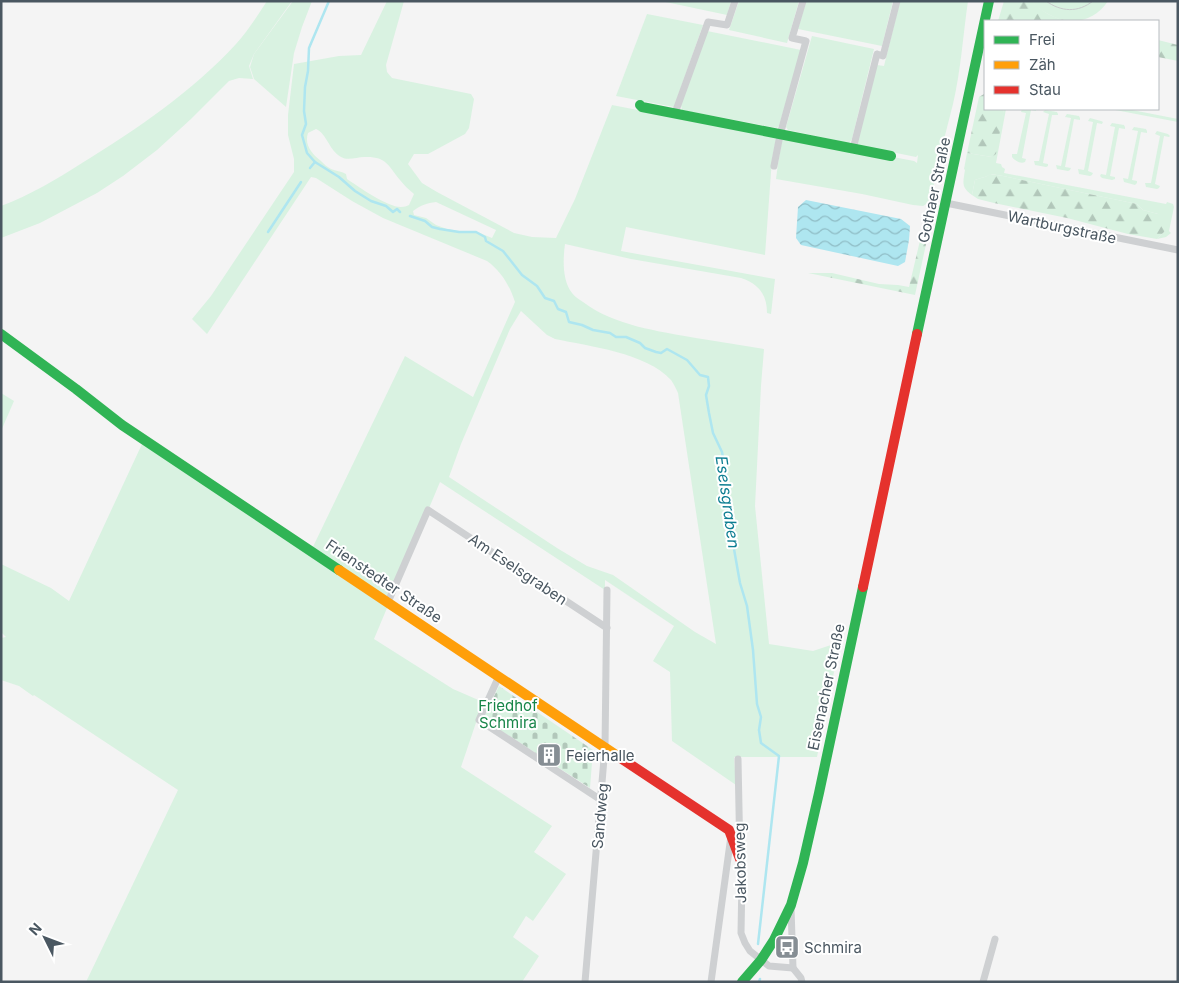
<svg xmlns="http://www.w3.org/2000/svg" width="1179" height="983" font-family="Inter,sans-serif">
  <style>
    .green { fill: #d9f2e1; fill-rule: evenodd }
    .forest { fill: url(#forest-firs) }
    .cemetery { fill: url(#cemetery-stones) }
    .water { fill: url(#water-waves) }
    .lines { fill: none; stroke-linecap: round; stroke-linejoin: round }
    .stream { stroke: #aee6f0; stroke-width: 2.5 }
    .street { stroke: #ced0d2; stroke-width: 7 }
    .fast { stroke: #30b455; stroke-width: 10 }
    .slow { stroke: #ff9f0a; stroke-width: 10 }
    .jam { stroke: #e5322d; stroke-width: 10 }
    .tram { stroke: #c9cacc; stroke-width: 1 }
    .labels { text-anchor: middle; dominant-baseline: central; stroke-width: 4; stroke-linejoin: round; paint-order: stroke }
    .street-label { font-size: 15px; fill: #4a5761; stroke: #fff }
    .park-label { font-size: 15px; fill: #178548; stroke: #fff }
    .poi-label { font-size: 15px; fill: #4a5761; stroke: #fff; text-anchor: start }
    .water-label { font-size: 16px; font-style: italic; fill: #0d7e92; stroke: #fff }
  </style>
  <defs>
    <pattern id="forest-firs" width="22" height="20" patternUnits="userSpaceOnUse" patternTransform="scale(1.25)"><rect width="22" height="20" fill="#d9f2e1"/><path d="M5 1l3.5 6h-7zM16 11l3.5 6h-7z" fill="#b2c7ba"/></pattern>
    <pattern id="cemetery-stones" width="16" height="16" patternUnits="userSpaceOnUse" patternTransform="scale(1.25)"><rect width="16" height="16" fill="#d9f2e1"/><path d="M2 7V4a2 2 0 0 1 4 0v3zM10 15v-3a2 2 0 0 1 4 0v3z" fill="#b2c7ba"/></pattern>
    <pattern id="water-waves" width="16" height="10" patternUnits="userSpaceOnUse" patternTransform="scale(1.25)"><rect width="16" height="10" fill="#aee6f0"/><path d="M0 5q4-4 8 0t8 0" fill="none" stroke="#90bdc6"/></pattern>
  </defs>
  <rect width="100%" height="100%" fill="#f4f4f4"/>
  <g class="green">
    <path d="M267,1H292L254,54L249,66L253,79L239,78L229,81L191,119L157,150L123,176L97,193L40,223L1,238V206C30,195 57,179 82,163C136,130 193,91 236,44C248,31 257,16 267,1Z"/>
    <polygon points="293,1 312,1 302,27 294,53 286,107 254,79 250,67 254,54"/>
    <path d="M387,1H404L386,65L387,72L392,78L471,94L474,99L469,128L465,134L428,154H414L408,164L422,183L437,192L514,233L532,237L556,238L575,199L612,105L775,137L776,140L772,159L765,255L626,227L621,251L775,279L771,314L767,313C767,295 759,284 741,278L631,259L565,244C563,259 562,280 572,293C575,297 579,299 583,302C615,326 658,331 696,338C719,342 742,345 764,349L761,386L755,506L769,644L813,651L840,642L817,757H734L736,785L672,741L670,672L653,661L674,626L605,580V590L440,482L374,639L453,689L483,702L461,767L552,826L534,852L566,874L533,921L526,916L513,937L539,956L522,982H86L178,790L34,695L33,696L19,686L1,680V638L6,637L1,632V564L51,588L69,601L142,444L309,555L405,356L473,397L515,302C510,286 501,271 487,261L383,218L352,201L316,178L311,177L207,334L192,319L211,296L294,172V159L288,135V115L294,64L339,56L361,55ZM316,129C327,134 329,150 341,157C348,161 357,157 364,157C386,156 388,165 400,180C404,185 409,190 414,194L409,205C407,206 404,207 401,207C387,207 359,187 347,179L346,174C341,171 336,171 331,169C327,167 324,164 321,161C312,154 304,145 308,133ZM436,202L496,230L492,238L475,231H459L447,229L436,225L426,218L414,215L413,211C421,205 427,203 436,202ZM521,311L547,335L555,339C588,346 647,353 671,380C674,384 676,389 678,393L716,644L695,632L613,575L587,566L557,548L449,477L461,444L510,329Z"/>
    <polygon points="661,1 731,1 727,15"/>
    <polygon points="739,1 799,1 787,43 729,30"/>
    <polygon points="806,1 893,1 882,46 798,29"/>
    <path d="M900,1H968C963,35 961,70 953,104C945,136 936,168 931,201L923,206L913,205L862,194L776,179L778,164L782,140L783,139L893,157L914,161L917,163L918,155L916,157L857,145L877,65L884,66Z"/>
    <path d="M1032,1H1108C1094,23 1068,26 1048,14C1041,10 1036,7 1032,1Z"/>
    <polygon points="647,14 703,25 674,107 616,96"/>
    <polygon points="707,31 801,50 779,126 777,128 682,110 681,105"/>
    <polygon points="812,36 874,49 852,139 849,143 788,130 786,127"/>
    <path d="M1004,109H1006L996,163L1001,164L1002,167L1005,169L1004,173L1166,204L1167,202L1173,204L1174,207L1169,231L1171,233L1166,237L1157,239L1165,231L1158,214L1143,210L1137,204L1003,176L991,174C987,177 980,178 975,180L972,195C961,187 963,183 965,170L964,169L967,153L992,157Z"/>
    <path d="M1022,109H1036V111L1031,110L1022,158L1026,159L1025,162C1021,164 1015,161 1012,157V154H1017L1026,113L1021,112Z"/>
    <polygon points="1110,109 1127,109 1178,119 1178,122"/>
    <polygon points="1045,110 1057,112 1058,114 1058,115 1052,115 1043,163 1048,164 1048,166 1046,167 1035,165 1034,161 1039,161 1049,114 1043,112"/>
    <polygon points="1067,114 1079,116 1080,118 1080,120 1074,119 1065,167 1071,168 1070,170 1068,171 1057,169 1056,165 1061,166 1071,118 1065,117"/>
    <polygon points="1090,118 1101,121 1103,122 1102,124 1097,123 1088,171 1093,173 1092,175 1090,176 1079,174 1078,169 1084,170 1093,122 1088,121"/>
    <polygon points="1112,123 1124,125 1125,127 1125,129 1119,128 1110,176 1115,177 1115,179 1112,180 1102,178 1100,176 1101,174 1106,175 1115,127 1110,126"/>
    <polygon points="1134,127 1146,129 1147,131 1147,133 1141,132 1132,180 1137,181 1137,183 1135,185 1124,182 1123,178 1128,179 1138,131 1132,130"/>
    <polygon points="1157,131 1168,134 1170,136 1169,137 1164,136 1155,184 1160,186 1159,188 1157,189 1146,187 1145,183 1151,183 1160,136 1155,134"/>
    <polygon points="1,393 14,401 1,431"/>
  </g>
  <g class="forest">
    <path d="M1004,1H1032C1041,12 1054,18 1068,21H998Z"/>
    <polygon points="1158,40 1178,45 1178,61 1158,57"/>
    <polygon points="984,94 985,109 1004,109 996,154 992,157 967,153 979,97"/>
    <path d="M990,174L1003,176L1137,204L1143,210L1158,214L1167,219L1165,231L1157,239L1128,234L1067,218L994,203L978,199L972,195L975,180C980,178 987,177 990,174Z"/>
    <polygon points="927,211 933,212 915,295 808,273 832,273 879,284 898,285 909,287"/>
  </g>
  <polygon class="cemetery" points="499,686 593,750 590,788 483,719"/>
  <polygon class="water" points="806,200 901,219 910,226 909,240 905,262 898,266 801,245 796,238 798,207"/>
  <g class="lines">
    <g class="stream">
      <polyline points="329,1 309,48 308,71 305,87 304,111 306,124 302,135 307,153 315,162 339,177 355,191 371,201 386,206 393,212 397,209 400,212"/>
      <polyline points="310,168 315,162"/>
      <polyline points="410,216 425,221 432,227 440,229 459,232 476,232 485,237 486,241 503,251 522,275 537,286 545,298 554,301 558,309 566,312 569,322 582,325 593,330 610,333 616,337 626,337 640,343 645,348 656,352 661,353 667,349 687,360 700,375 708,377 709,386 706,395 709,413 713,433 722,452 726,474 728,515 740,583 747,606 753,650 757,704 761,717 759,730 761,743 779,756 758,944"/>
      <polyline points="268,232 301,182"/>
      <polyline points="759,982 760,979"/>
    </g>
    <g class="street">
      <polyline points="675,113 708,22 727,25 735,1"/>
      <polyline points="853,149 877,54 883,56 897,1"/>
      <polyline points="774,166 780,135 806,41 792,38 803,1"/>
      <polyline points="946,203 1178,250"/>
      <polyline points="388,602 428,510 607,628"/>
      <polyline points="499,676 479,720 601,800"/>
      <polyline points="738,759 740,859 742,877 741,933 745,943 750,951 769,966 793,968"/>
      <polyline points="791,908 793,968 801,978 802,982"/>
      <polyline points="585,982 605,747 607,590"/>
      <polyline points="711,982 731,836"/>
      <polyline points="983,982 995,939"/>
    </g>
    <g class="fast">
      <polyline points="640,105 642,107 891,156"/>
      <polyline points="1,334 76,389 122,425 339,570"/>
      <polyline points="917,334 989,1"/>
      <polyline points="742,982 761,960 774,940 791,905 803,863 819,793 863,587"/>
    </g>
    <polyline class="slow" points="339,570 619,757"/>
    <g class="jam">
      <polyline points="863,587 917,334"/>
      <polyline points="619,757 729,830 740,859"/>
    </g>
    <path class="tram" d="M1046,1C1061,12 1078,13 1093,1"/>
  </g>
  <defs>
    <symbol id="building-square" viewBox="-11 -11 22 22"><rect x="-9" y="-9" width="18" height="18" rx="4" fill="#868e94" stroke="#fff"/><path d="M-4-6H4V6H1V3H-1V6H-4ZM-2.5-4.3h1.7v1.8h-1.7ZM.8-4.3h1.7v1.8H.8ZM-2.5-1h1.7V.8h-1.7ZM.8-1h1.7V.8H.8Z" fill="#fff"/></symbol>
    <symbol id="bus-square" viewBox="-11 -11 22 22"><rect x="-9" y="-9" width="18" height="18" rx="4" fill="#868e94" stroke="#fff"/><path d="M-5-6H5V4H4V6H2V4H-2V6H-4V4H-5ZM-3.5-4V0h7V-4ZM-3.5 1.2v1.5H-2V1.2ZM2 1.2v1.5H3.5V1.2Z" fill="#fff"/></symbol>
  </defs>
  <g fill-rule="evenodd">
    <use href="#building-square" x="535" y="741" width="28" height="28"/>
    <use href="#bus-square" x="773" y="933" width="28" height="28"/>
  </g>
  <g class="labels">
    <g class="street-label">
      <text transform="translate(934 190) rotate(-78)">Gothaer Straße</text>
      <text transform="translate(1062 227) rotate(12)">Wartburgstraße</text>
      <text transform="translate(518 569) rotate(34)">Am Eselsgraben</text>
      <text transform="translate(384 581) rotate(34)">Frienstedter Straße</text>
      <text transform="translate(826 687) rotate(-78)">Eisenacher Straße</text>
      <text transform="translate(600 816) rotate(-85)">Sandweg</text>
      <text transform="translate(740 863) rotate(-91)">Jakobsweg</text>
    </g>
    <g class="park-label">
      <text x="508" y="705">Friedhof<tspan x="508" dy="17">Schmira</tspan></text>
    </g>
    <g class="poi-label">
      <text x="566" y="755">Feierhalle</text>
      <text x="804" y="947">Schmira</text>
    </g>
    <g class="water-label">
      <text transform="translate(728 502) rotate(82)">Eselsgraben</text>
    </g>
  </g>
  <rect width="1179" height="983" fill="none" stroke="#4a5761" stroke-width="5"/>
  <rect x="984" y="20" width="175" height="90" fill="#ffffff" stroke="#b7bcc0"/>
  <rect x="994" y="36" width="25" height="8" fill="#30b455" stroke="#b7bcc0"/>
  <text x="1029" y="45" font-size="15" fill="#4a5761">Frei</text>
  <rect x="994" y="61" width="25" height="8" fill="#ff9f0a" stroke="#b7bcc0"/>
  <text x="1029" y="70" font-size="15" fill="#4a5761">Zäh</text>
  <rect x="994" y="86" width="25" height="8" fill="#e5322d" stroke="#b7bcc0"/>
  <text x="1029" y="95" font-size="15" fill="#4a5761">Stau</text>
  <g transform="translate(45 938) rotate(312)" stroke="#ffffff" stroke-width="4" paint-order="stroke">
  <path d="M0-4L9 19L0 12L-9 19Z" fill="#4a5761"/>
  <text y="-8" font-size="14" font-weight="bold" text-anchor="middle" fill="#4a5761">N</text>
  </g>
</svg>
